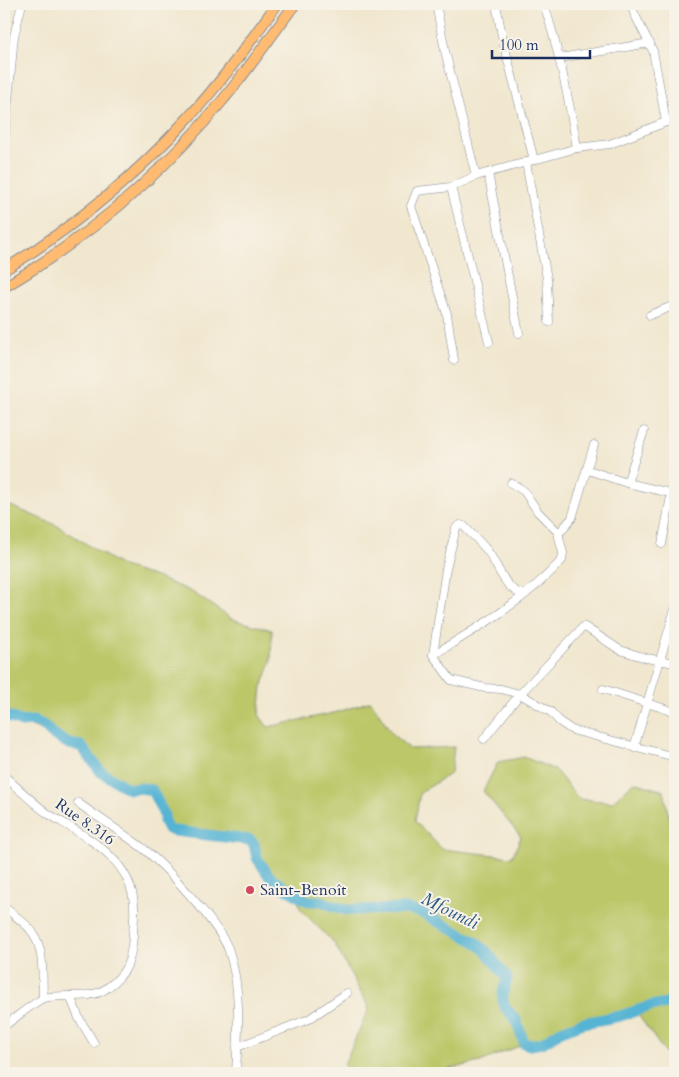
<svg xmlns="http://www.w3.org/2000/svg" width="679" height="1077" font-family="Cardo,serif">
  <style>
    .green { fill: #bcc769; stroke: #6c7b64 }
    .lines { fill: none; stroke-linecap: round; stroke-linejoin: round }
    .river { stroke: #54b3d3; stroke-width: 11 }
    .minor-casing { stroke: #868b96; stroke-width: 9 }
    .highway-casing { stroke: #868b96; stroke-width: 12 }
    .minor { stroke: #fff; stroke-width: 8 }
    .highway { stroke: #febb71; stroke-width: 10 }
    .poi-dot { fill: #d1495b; stroke: #f7f3e8; stroke-width: 2 }
    .labels { text-anchor: middle; dominant-baseline: central; stroke-width: 4; stroke-linejoin: round; paint-order: stroke }
    .street-label { font-size: 16px; fill: #1b2f5e; stroke: #f7f3e8 }
    .poi-label { font-size: 16px; fill: #1b2f5e; stroke: #f7f3e8; text-anchor: start }
    .water-label { font-size: 18px; font-style: italic; fill: #2c5781; stroke: #f7f3e8 }
  </style>
  <rect width="100%" height="100%" fill="#f7f3e8"/>
  <filter id="ink" filterUnits="userSpaceOnUse"><feTurbulence type="fractalNoise" baseFrequency=".02" numOctaves="2"/><feDisplacementMap in="SourceGraphic" scale="10" xChannelSelector="R" yChannelSelector="G"/><feConvolveMatrix kernelMatrix="1 2 1 2 8 2 1 2 1" color-interpolation-filters="sRGB"/></filter>
  <filter id="wash" filterUnits="userSpaceOnUse"><feTurbulence type="fractalNoise" baseFrequency=".0096" numOctaves="4" result="noise"/><feDisplacementMap in="SourceGraphic" scale="20" xChannelSelector="R" yChannelSelector="G"/><feGaussianBlur stdDeviation="1.12" result="paint"/><feColorMatrix in="noise" values="0 0 0 0 0 0 0 0 0 0 0 0 0 0 0 0 0 1.4 0 .05"/><feComposite in="paint" operator="in"/></filter>
  <g filter="url(#wash)">
    <rect width="100%" height="100%" fill="#f1e7cf"/>
    <path class="green" d="M4,503L58,526L123,567L156,577L192,592L232,619L272,630L271,662L262,687L259,715L268,727L338,712L371,701L393,735L410,749L454,747L451,773L420,793L415,821L442,849L512,857L521,837L483,791L498,762L524,757L555,770L579,799L612,802L634,782L664,791L675,853V1064L671,1061L636,1012C610,1018 583,1020 560,1032C548,1038 538,1048 524,1044L480,1062L433,1073H344L345,1062L369,1008L334,943L301,910L295,893C273,884 258,867 254,844C242,832 188,836 168,829L164,821V815L152,790L141,788L129,789L101,772L81,746L4,715Z"/>
    <g class="lines">
      <polyline class="river" points="4,715 22,722 34,721 43,725 52,734 69,744 81,746 101,772 129,789 141,788 152,790 164,815 164,821 168,829 174,831 250,840 254,844 257,858 269,876 288,890 308,901 321,901 333,906 347,910 406,909 422,913 474,941 486,951 507,978 503,993 503,1001 505,1007 516,1020 524,1043 530,1045 542,1043 561,1031 583,1023 620,1016 654,1005 663,1005 668,1003 675,996"/>
    </g>
  </g>
  <g filter="url(#ink)">
    <g class="lines">
      <defs>
        <g id="minor">
          <polyline points="436,4 445,51 476,176"/>
          <polyline points="496,4 503,41 534,160"/>
          <path d="M544,4C559,51 569,99 577,148"/>
          <polyline points="631,4 634,13 653,51 666,122"/>
          <polyline points="560,58 650,43"/>
          <polyline points="4,143 14,36 22,4"/>
          <polyline points="526,162 547,279 549,322"/>
          <polyline points="488,173 519,333"/>
          <polyline points="451,187 489,342"/>
          <polyline points="650,315 675,305"/>
          <polyline points="454,360 447,314 411,206 417,191 451,187 476,176 534,160 577,148 610,144 666,122 675,120"/>
          <polyline points="588,470 627,483 675,494"/>
          <polyline points="511,483 524,491 538,512 559,533"/>
          <polyline points="627,483 644,431"/>
          <polyline points="662,544 675,475"/>
          <path d="M525,594C506,593 498,566 489,553C482,543 472,535 464,526L460,525L456,528L446,569L433,655L451,680L485,688L501,689L520,694L551,712L560,722L572,730L675,757"/>
          <path d="M433,655C478,628 526,600 562,560L563,553L559,537V533L572,518L594,445"/>
          <polyline points="603,689 675,712"/>
          <polyline points="484,739 520,694 583,627 585,627 620,650 646,658 675,663"/>
          <polyline points="634,748 675,609"/>
          <path d="M4,776C18,788 32,802 47,813C83,836 132,857 134,906C135,916 133,926 133,936C131,960 128,973 107,988C89,1001 65,993 44,998C37,1000 13,1020 4,1026"/>
          <path d="M78,803C100,819 123,833 144,849C167,868 186,890 205,913C213,924 225,938 229,951C242,991 238,1033 236,1073"/>
          <polyline points="673,804 675,797"/>
          <path d="M4,907C13,915 26,922 33,933C45,952 42,977 43,998"/>
          <polyline points="70,996 79,1018 94,1043"/>
          <polyline points="237,1047 309,1019 347,993"/>
        </g>
        <g id="highway">
          <path d="M4,270C72,228 134,178 188,118C221,83 249,43 277,4"/>
          <path d="M4,287C86,239 161,175 222,101C248,70 271,36 295,4"/>
        </g>
      </defs>
      <use href="#minor" class="minor-casing"/>
      <use href="#highway" class="highway-casing"/>
      <use href="#minor" class="minor"/>
      <use href="#highway" class="highway"/>
    </g>
  </g>
  <circle class="poi-dot" cx="250" cy="890" r="5"/>
  <g class="labels">
    <g class="street-label">
      <text transform="translate(85 822) rotate(35)">Rue 8.316</text>
    </g>
    <g class="poi-label">
      <text x="260" y="890">Saint-Benoît</text>
    </g>
    <g class="water-label">
      <text transform="translate(450 911) rotate(26)">Mfoundi</text>
    </g>
  </g>
  <rect width="679" height="1077" fill="none" stroke="#f7f3e8" stroke-width="20"/>
  <path d="M492 50v8h98v-8" fill="none" stroke="#1b2f5e" stroke-width="2.5"/>
  <text x="499" y="50" font-size="15" fill="#1b2f5e" stroke="#f7f3e8" stroke-width="4" paint-order="stroke">100 m</text>
</svg>
